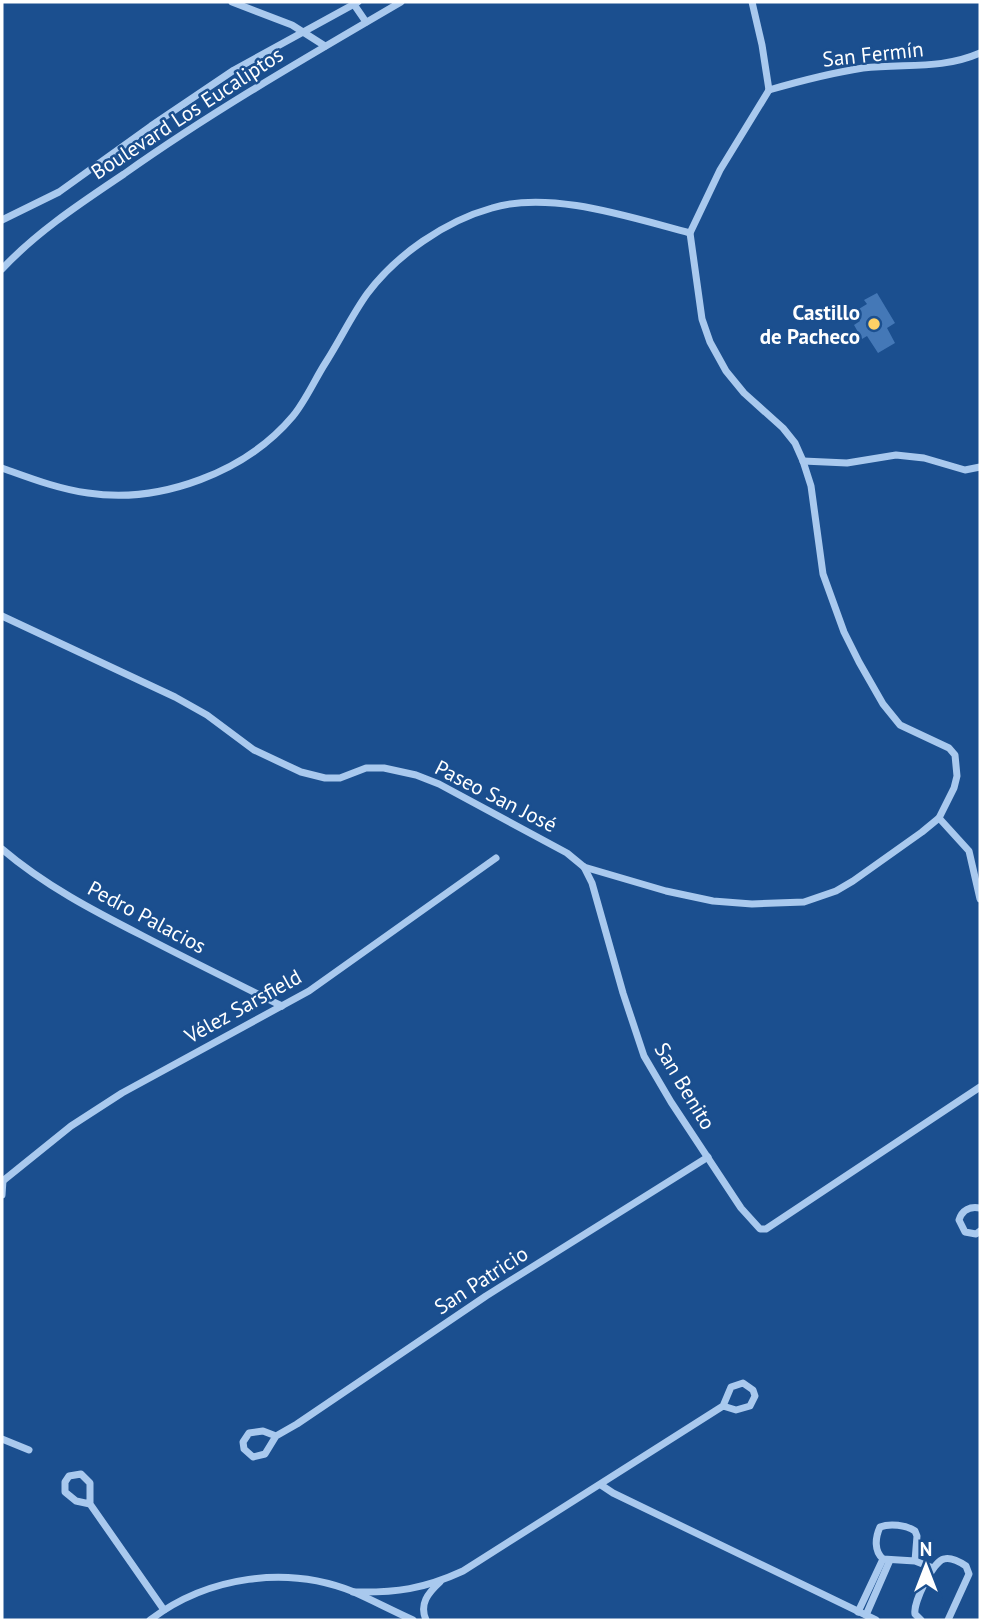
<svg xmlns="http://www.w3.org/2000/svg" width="982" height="1622" font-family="'PT Sans',sans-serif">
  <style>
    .building { fill: #4478b7 }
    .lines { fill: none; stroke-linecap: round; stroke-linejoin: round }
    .minor { stroke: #a9c9ee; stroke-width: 7 }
    .poi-dot { fill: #ffd166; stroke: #1b4f8f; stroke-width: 2.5 }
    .labels { text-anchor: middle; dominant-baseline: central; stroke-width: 5; stroke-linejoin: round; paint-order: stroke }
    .street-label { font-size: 21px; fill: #fff; stroke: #1b4f8f }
    .poi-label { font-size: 21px; font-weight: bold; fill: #fff; stroke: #1b4f8f; text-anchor: end }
  </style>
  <rect width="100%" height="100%" fill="#1b4f8f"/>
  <polygon class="building" points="877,293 895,323 887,328 895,343 878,353 867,336 862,339 854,325 860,321 854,312 867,304 864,300"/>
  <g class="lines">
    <g class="minor">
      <polyline points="232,2 292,25 325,46"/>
      <polyline points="752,2 762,45 769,90"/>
      <polyline points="353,3 366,22"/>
      <path d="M769,90C800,81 831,73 863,68C905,63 941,70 980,53"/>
      <polyline points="2,220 59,192 151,126 234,70 358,2"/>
      <path d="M2,269C38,231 81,203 124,174C213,111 307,57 401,2"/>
      <polyline points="803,461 847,463 896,455 924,458 965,470 980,467"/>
      <path d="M2,468C30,478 58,489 88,493C161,504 246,472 293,416C306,400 315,379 326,362C340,340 352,315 367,294C396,255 445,221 492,208C551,190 632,218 690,233"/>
      <polyline points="2,616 175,697 207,715 254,750 301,772 325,778 340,778 366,768 384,768 416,775 439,784 567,853 584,867 666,891 713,901 752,904 804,902 836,891 853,881 922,832 939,818 954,788 957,776 955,755 949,748 900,725 883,704 859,662 844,632 823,574 811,486 803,461 795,443 783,428 744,393 726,371 710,342 702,319 690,233 720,170 769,90"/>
      <polyline points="939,818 969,851 980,899"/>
      <path d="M2,849C44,885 94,911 143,936C189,960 236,983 282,1006"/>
      <polyline points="584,867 592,883 623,993 644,1056 671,1102 741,1208 760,1229 766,1229 980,1087"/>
      <polyline points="4,1180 71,1126 122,1093 309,991 496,858"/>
      <polyline points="2,1195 3,1180"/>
      <path d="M980,1208C970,1206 962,1210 959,1220L965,1232L976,1234L980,1231"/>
      <polyline points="276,1436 263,1431 249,1433 243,1442 244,1449 253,1457 265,1454 276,1436 297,1424 486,1296 708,1157"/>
      <polyline points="2,1439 29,1450"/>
      <polyline points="601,1485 613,1493 876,1620"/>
      <polyline points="90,1504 76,1501 65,1492 65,1482 69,1476 81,1474 90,1483 90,1504 164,1610"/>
      <path d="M915,1561L917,1536L915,1531C906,1525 890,1523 880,1527C875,1538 874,1551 883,1559L915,1561L933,1568"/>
      <path d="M353,1592C396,1593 424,1589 463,1571L723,1406L731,1387L743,1383L753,1390L755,1396L750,1406L736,1410L723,1406"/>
      <polyline points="858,1612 883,1559"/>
      <polyline points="866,1615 890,1560"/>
      <path d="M150,1620C208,1576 287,1565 354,1592C374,1601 393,1611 413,1620"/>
      <path d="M426,1620C419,1604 428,1593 440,1582"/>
      <path d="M921,1620L915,1614C913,1603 933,1561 944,1559C951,1557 960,1562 966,1566L969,1574L948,1620"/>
    </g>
  </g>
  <circle class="poi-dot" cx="874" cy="324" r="7"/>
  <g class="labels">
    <g class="street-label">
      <text transform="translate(873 54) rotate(-6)">San Fermín</text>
      <text transform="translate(187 113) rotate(-33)">Boulevard Los Eucaliptos</text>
      <text transform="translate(496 796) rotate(27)">Paseo San José</text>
      <text transform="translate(147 917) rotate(28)">Pedro Palacios</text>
      <text transform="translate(243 1006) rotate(-29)">Vélez Sarsfield</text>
      <text transform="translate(685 1086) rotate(59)">San Benito</text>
      <text transform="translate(481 1280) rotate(-33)">San Patricio</text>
    </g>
    <g class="poi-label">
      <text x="860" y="312">Castillo<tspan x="860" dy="24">de Pacheco</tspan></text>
    </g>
  </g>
  <rect width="982" height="1622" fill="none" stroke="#ffffff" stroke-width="7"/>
  <g transform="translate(926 1566)" stroke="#1b4f8f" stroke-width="5" paint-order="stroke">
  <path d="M0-5L12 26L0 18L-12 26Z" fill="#ffffff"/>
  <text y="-10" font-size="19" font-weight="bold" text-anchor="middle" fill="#ffffff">N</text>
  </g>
</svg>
